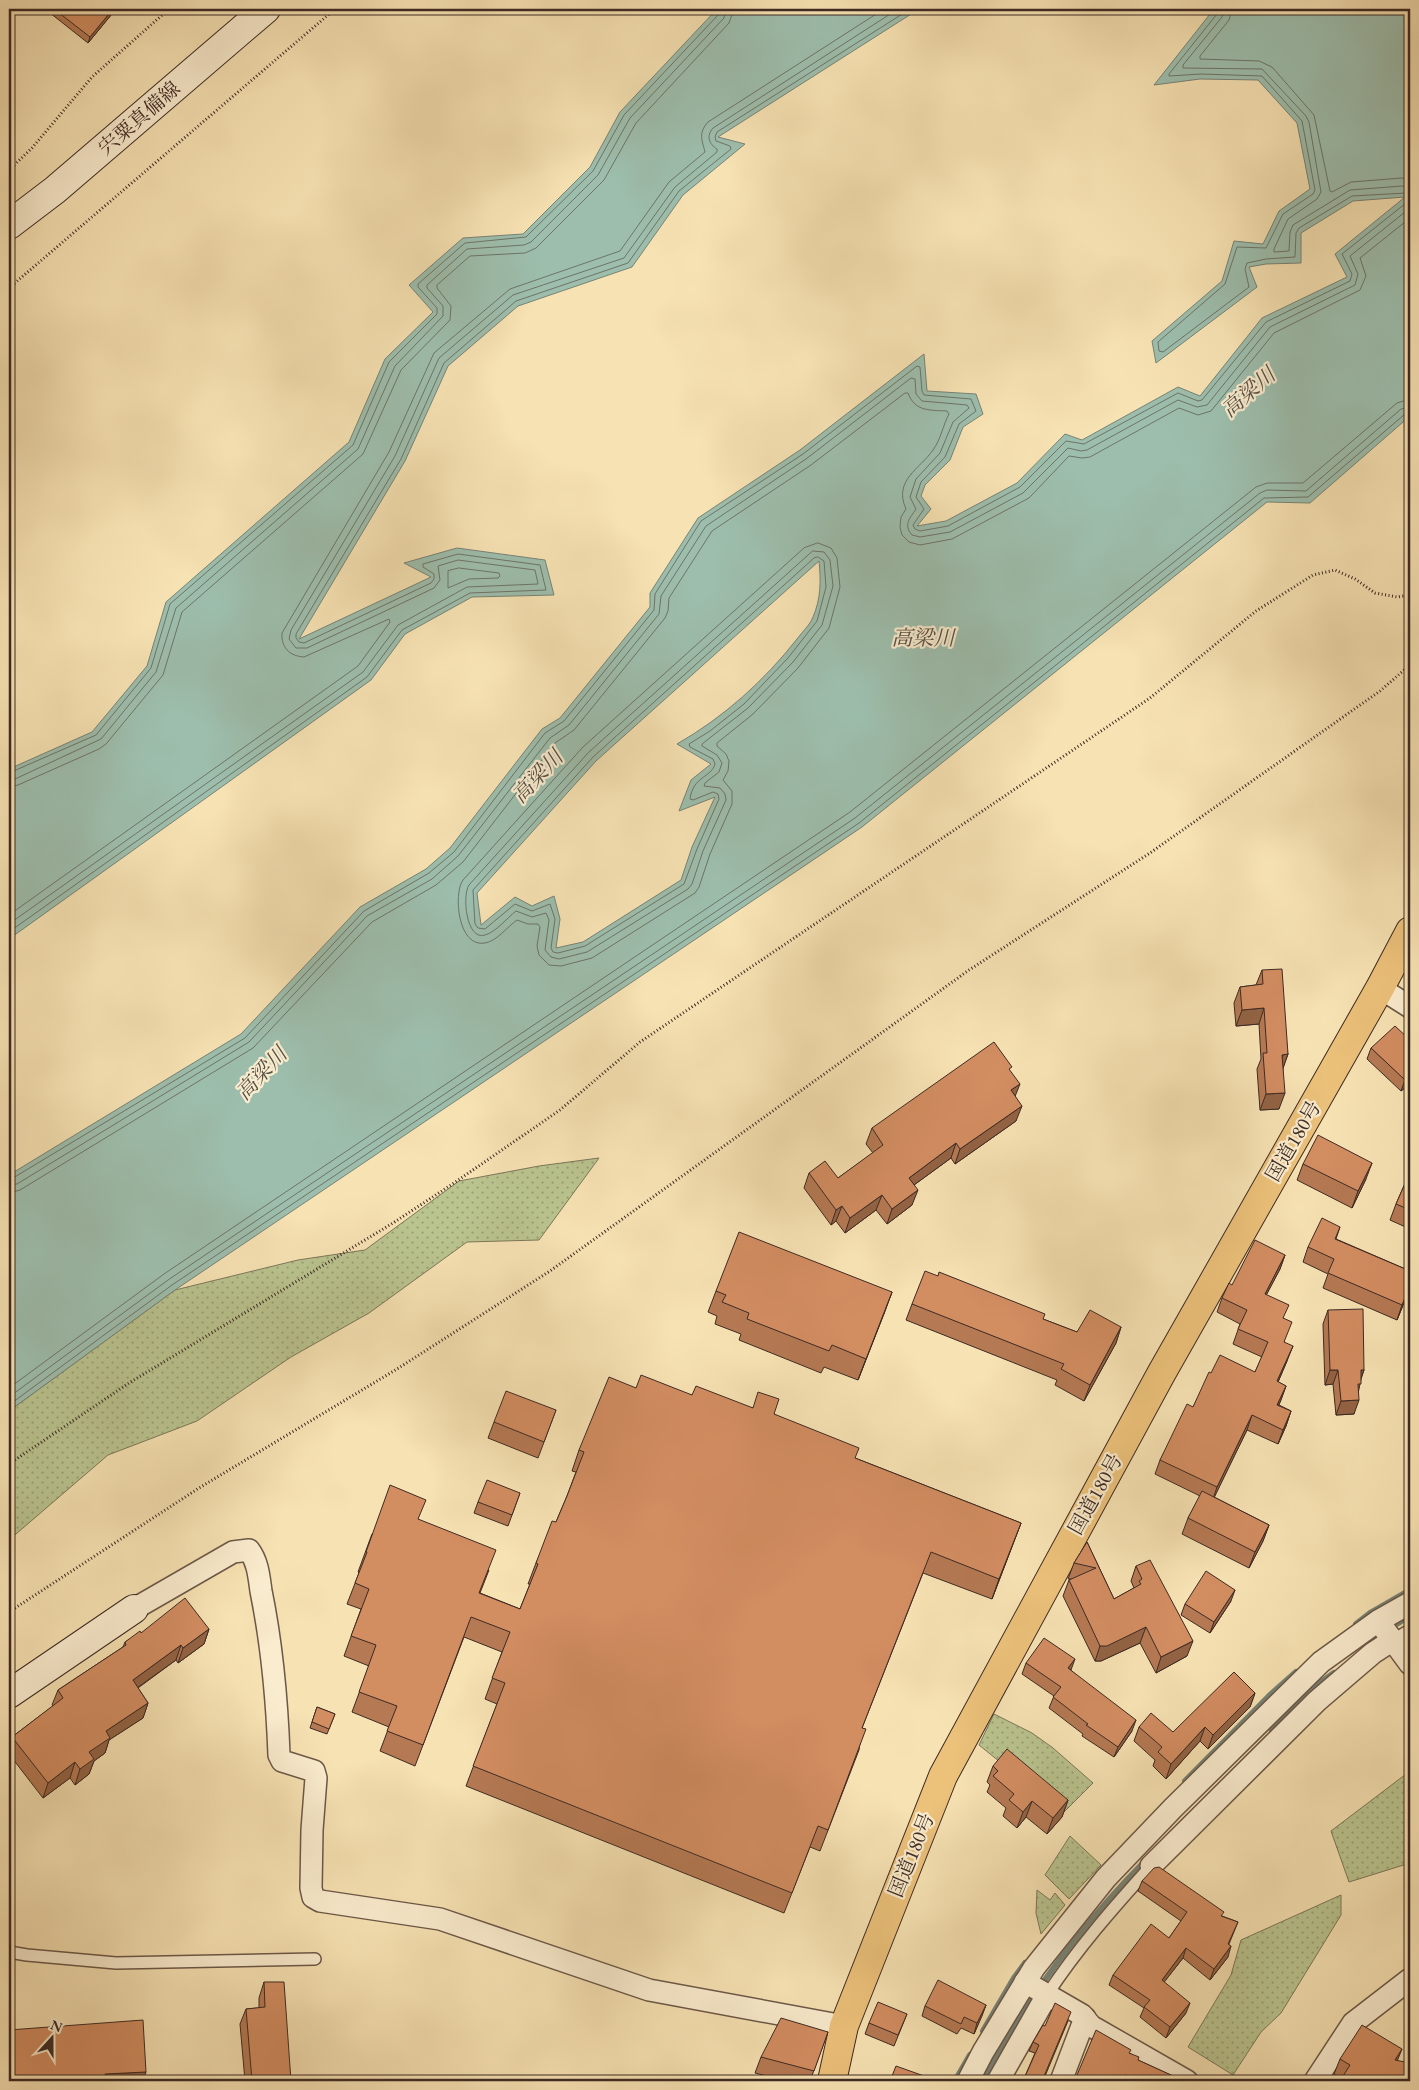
<svg xmlns="http://www.w3.org/2000/svg" width="1419" height="2090" font-family="'EB Garamond','Noto Serif JP',serif">
  <style>
    .green { fill: url(#green-dots); stroke: #7c775a }
    .water { fill: #9dbead; stroke: #778376; fill-rule: evenodd }
    .lines { fill: none; stroke-linecap: round; stroke-linejoin: round }
    .shore { stroke: #6d7468; stroke-width: 1 }
    .stream { stroke: #778376; stroke-width: 6 }
    .lane-casing { stroke: #6c5848; stroke-width: 14 }
    .street-casing { stroke: #6c5848; stroke-width: 24 }
    .secondary-casing { stroke: #3d2a24; stroke-width: 30 }
    .highway-casing { stroke: #3d2a24; stroke-width: 30 }
    .path { stroke: #3d2a24; stroke-width: 3; stroke-dasharray: 1 2.5; stroke-linecap: butt }
    .lane { stroke: #faecce; stroke-width: 11 }
    .street { stroke: #faecce; stroke-width: 21 }
    .secondary { stroke: #faecce; stroke-width: 28 }
    .highway { stroke: #ecc17a; stroke-width: 28 }
    .wall { fill: #b57953; stroke: #3d2a24 }
    .shaded-wall { fill: #936344; stroke: #3d2a24 }
    .building { fill: #d28d61; stroke: #3d2a24 }
    .labels { text-anchor: middle; dominant-baseline: central; stroke-width: 4.5; stroke-linejoin: round; paint-order: stroke }
    .street-label { font-size: 20px; fill: #3d2a24; stroke: #faecce }
    .water-label { font-size: 21px; font-style: italic; fill: #554f46; stroke: #faecce }
  </style>
  <defs>
    <pattern id="green-dots" width="8" height="8" patternUnits="userSpaceOnUse" patternTransform="scale(1.25)"><rect width="8" height="8" fill="#bac48f"/><path d="M2 2h.1M6 6h.1" fill="none" stroke="#989f75" stroke-width="1.8" stroke-linecap="round"/></pattern>
  </defs>
  <rect width="100%" height="100%" fill="#f7e2b3"/>
  <filter id="stains"><feTurbulence type="fractalNoise" baseFrequency=".004" numOctaves="4"/><feColorMatrix values="0 0 0 0 .2 0 0 0 0 .09 0 0 0 0 .02 0 0 0 .5 -.17"/></filter>
  <radialGradient id="worn" r=".72"><stop offset=".6" stop-color="#630" stop-opacity="0"/><stop offset="1" stop-color="#630" stop-opacity=".3"/></radialGradient>
  <g class="green">
    <polygon points="599,1158 539,1240 467,1242 369,1313 291,1357 197,1421 108,1455 9,1540 9,1411 175,1290 298,1260 365,1250 459,1181 539,1166"/>
    <polygon points="994,1714 1032,1733 1053,1748 1093,1783 1063,1813 979,1745"/>
    <polygon points="1410,1771 1410,1863 1349,1882 1331,1831"/>
    <polygon points="1070,1836 1101,1865 1069,1899 1045,1875"/>
    <polygon points="1037,1890 1050,1900 1055,1893 1065,1905 1041,1934 1036,1913"/>
    <polygon points="1341,1895 1341,1915 1281,2013 1261,2032 1233,2075 1188,2047 1231,1975 1241,1940"/>
  </g>
  <g class="water">
    <polygon points="717,9 919,9 718,137 745,144 683,195 632,267 518,306 448,366 405,461 299,639 431,577 404,563 457,548 545,560 554,595 472,597 405,634 371,680 9,939 9,769 92,732 147,666 166,602 349,442 385,359 433,312 409,285 463,238 523,234 590,167 620,112"/>
    <path d="M1214,9H1410V416L1310,503L1267,502L862,827L175,1290L9,1411V1175L241,1034L360,907L426,869L450,848L542,729L560,718L650,607V593L698,518L800,450L924,354L927,391L976,394L983,414L963,427L950,460L925,485L921,496L931,509L917,526L946,521L1017,483L1065,434L1082,440L1178,387L1200,396L1262,318L1347,277L1335,254L1405,197L1353,201L1301,233V263L1266,264L1249,267L1257,287L1156,363L1152,341L1222,281L1234,241L1263,244L1279,211L1310,189L1297,123L1258,80L1200,79L1154,85ZM819,561C821,580 821,599 813,617C810,625 802,632 797,639C764,681 724,717 677,744L711,764L691,780L679,811L715,797L692,847L681,880L583,942L556,948L560,919L554,896L532,906L515,897L481,925L477,893L596,761Z"/>
  </g>
  <g class="lines">
    <g class="shore">
      <polyline points="1224,9 1222,17 1183,65 1183,68 1262,69 1306,116 1309,122 1321,192 1317,199 1288,219 1274,249 1274,252 1289,251 1290,232 1293,225 1350,190 1402,186 1410,189"/>
      <polyline points="1232,9 1229,20 1200,56 1200,59 1259,61 1272,67 1314,115 1330,191 1332,192 1351,182 1402,178 1410,180"/>
      <path d="M818,543L831,548L837,558L840,587L829,628L798,668L753,714L717,743V746L726,754L729,761L728,771L723,780L732,791V804L710,854L699,887L695,893L592,958L561,966L549,965L539,955L537,946L540,927L538,924H528L517,920C507,927 497,941 485,943C458,948 453,894 463,880L583,747L804,548Z"/>
      <path d="M813,551L824,552L830,560L833,586L822,625L793,662L748,708L702,744V746L717,755L722,763L719,772L705,783L704,786L720,788L725,794L726,800L703,851L692,884L688,889L587,952L559,959L551,957L545,950L549,920L546,913L532,917L516,911C507,918 496,932 485,935C466,941 462,895 469,885L588,753Z"/>
      <path d="M818,557L824,561L826,587L817,621L788,658L744,704L710,731L689,744L690,747L713,759L715,764C711,778 693,776 690,799L693,800L713,792L718,794L719,799L697,849L684,884L585,946L558,953L553,952L551,948L555,919L550,904L532,911L515,904L485,929L478,928L475,924L473,890L593,757L814,558Z"/>
      <polygon points="459,568 499,573 500,576 498,578 469,579 448,588 448,571"/>
      <polyline points="9,773 96,735 151,668 170,604 353,445 389,362 437,314 437,308 418,287 418,284 465,243 526,237 593,171 624,115 719,14 720,9"/>
      <polyline points="9,780 15,779 101,739 156,672 176,608 358,449 395,366 443,316 443,306 427,288 427,285 467,249 524,245 531,242 598,175 630,118 724,18 726,9"/>
      <polyline points="9,787 18,785 99,749 106,744 163,675 182,612 363,454 401,370 450,320 451,306 437,288 437,285 470,256 525,253 536,248 604,180 636,123 729,23 734,9"/>
      <path d="M9,915L358,666L390,622L389,619L304,657C289,656 281,647 282,633L389,452L434,353L510,289L620,251L669,182L705,152C702,140 698,133 708,122L884,9"/>
      <path d="M9,924L363,672L398,625L467,587L538,584L535,570L458,560L438,566L440,580L434,588L307,648H296L289,639L291,630L395,456L439,358L513,295L624,258L675,187L717,152V149C709,144 706,136 713,128L898,9"/>
      <polyline points="9,932 367,677 402,630 470,593 546,590 540,565 458,554 423,564 423,567 434,574 434,579 431,583 304,643 299,642 296,638 296,634 401,459 444,363 516,301 628,263 679,191 731,149 730,146 716,141 715,137 717,132 910,9"/>
      <polyline points="9,1179 13,1178 245,1038 364,911 429,873 454,852 545,733 564,721 654,610 655,594 701,521 803,454 917,366 920,367 922,391 924,395 971,399 976,411 959,424 945,457 921,482 916,497 924,509 913,525 915,529 920,531 948,526 1020,487 1066,441 1084,444 1178,393 1198,401 1202,400 1266,322 1350,281 1352,274 1342,254 1406,203 1409,198 1406,193 1352,196 1299,228 1296,233 1295,257 1266,259 1247,263 1245,269 1249,287 1163,352 1159,351 1158,342 1225,284 1237,247 1266,248 1283,214 1313,194 1315,190 1302,121 1262,76 1201,74 1169,76 1169,74 1217,14 1218,9"/>
      <path d="M9,1185L17,1184L249,1042L367,916L432,879L458,856L550,738L569,725L659,614L661,596L706,526L806,459L911,378L915,379L916,394L922,401L967,405L969,408L953,422L940,453L916,479L910,497L916,509C910,518 903,525 912,535L920,537L950,532L1023,493L1068,448L1081,451L1087,450L1178,400L1197,407L1207,405L1270,327L1355,285L1358,274L1350,256L1410,208"/>
      <path d="M9,1193L20,1190L253,1048L372,922L436,885L463,862L555,743L574,730L665,618L668,611L669,598L712,531L811,465L905,393H908C915,412 930,410 947,411L949,414C943,425 941,439 933,450C920,469 893,480 906,509L901,517L900,527L902,535L909,542L920,545L952,539L1029,498L1069,456L1082,458L1090,457L1179,408L1198,415L1211,411L1274,333L1360,290L1366,276L1360,258L1410,218"/>
      <polyline points="9,1388 164,1274 850,812 1256,487 1267,483 1303,483 1397,403 1410,399"/>
      <polyline points="9,1397 168,1280 855,818 1260,493 1267,490 1306,491 1401,409 1410,407"/>
      <polyline points="9,1405 172,1285 859,823 1264,498 1308,497 1405,414 1410,413"/>
    </g>
    <g class="stream">
      <polyline points="1356,1624 1370,1613 1410,1590"/>
      <polyline points="1388,1629 1410,1616"/>
      <polyline points="1272,1731 1317,1685 1334,1673"/>
      <polyline points="1185,1781 1269,1696 1296,1672"/>
      <polyline points="983,2031 1014,1978 1025,1963"/>
      <polyline points="955,2081 970,2055"/>
      <path d="M984,2081C1025,1999 1082,1925 1146,1860"/>
    </g>
    <defs>
      <g id="lane">
        <polyline points="1393,1640 1410,1630"/>
        <polyline points="9,1952 27,1955 116,1963 315,1959"/>
        <path d="M1047,1995C1077,1949 1114,1907 1151,1866"/>
      </g>
      <g id="street">
        <polyline points="1380,988 1410,1007"/>
        <path d="M134,1609L233,1552L249,1550C258,1562 259,1577 261,1591C272,1645 277,1700 279,1755L282,1761L314,1771L316,1778L312,1830L311,1888L313,1897L320,1901L440,1919L649,1990L844,2026"/>
        <polyline points="1385,1630 1410,1664"/>
        <polyline points="1151,1866 1317,1701 1373,1653 1393,1640"/>
        <polyline points="1025,1982 1082,2015 1091,2026 1187,2081"/>
        <polyline points="968,2081 983,2052 1034,1968 1106,1878 1173,1808 1321,1662 1378,1621 1410,1603"/>
        <polyline points="998,2081 1047,1995"/>
        <polyline points="1061,2081 1085,2018"/>
        <polyline points="1315,2081 1353,2023 1410,1979"/>
      </g>
      <g id="secondary">
        <polyline points="9,225 55,190 266,9"/>
        <polyline points="9,1694 134,1609"/>
      </g>
      <polyline id="highway" points="832,2081 844,2026 943,1776 1161,1374 1380,988 1410,931"/>
    </defs>
    <use href="#lane" class="lane-casing"/>
    <use href="#street" class="street-casing"/>
    <use href="#secondary" class="secondary-casing"/>
    <use href="#highway" class="highway-casing"/>
    <g class="path">
      <polyline points="9,170 32,148 92,77 169,9"/>
      <polyline points="9,288 335,9"/>
      <polyline points="9,1464 129,1383 393,1223 454,1183 560,1110 640,1042 1150,698 1256,611 1313,575 1335,570 1355,579 1375,593 1397,597 1410,595"/>
      <polyline points="9,1612 199,1488 397,1369 550,1271 969,970 1150,853 1380,691 1410,665"/>
    </g>
    <use href="#lane" class="lane"/>
    <use href="#street" class="street"/>
    <use href="#secondary" class="secondary"/>
    <use href="#highway" class="highway"/>
  </g>
  <g class="wall">
    <polygon points="45,9 116,9 88,43"/>
    <polygon points="1262,970 1288,1054 1283,1068 1279,1109 1260,1110 1257,1069 1261,1059 1259,1024 1236,1026 1234,1003 1240,987 1256,985"/>
    <polygon points="1371,1048 1410,1084 1401,1091 1367,1059"/>
    <polygon points="1011,1072 1015,1097 1016,1121 955,1164 951,1158 914,1185 912,1205 887,1224 876,1210 845,1233 836,1221 831,1225 804,1188 809,1173 838,1178 873,1153 866,1144 872,1128"/>
    <polygon points="1303,1164 1366,1179 1352,1208 1297,1180"/>
    <polygon points="1410,1172 1410,1229 1390,1220 1396,1204"/>
    <polygon points="1340,1227 1336,1239 1410,1271 1410,1288 1397,1320 1323,1288 1328,1274 1303,1262 1308,1247"/>
    <polygon points="1285,1255 1280,1269 1266,1295 1284,1319 1284,1342 1287,1361 1278,1382 1286,1386 1279,1405 1291,1411 1286,1426 1278,1444 1247,1430 1214,1497 1269,1525 1263,1541 1249,1568 1182,1534 1188,1518 1200,1496 1155,1474 1160,1460 1193,1407 1211,1373 1255,1372 1262,1357 1233,1344 1240,1324 1217,1312 1222,1298 1232,1285"/>
    <polygon points="716,1291 892,1292 858,1380 824,1367 821,1373 739,1340 741,1334 715,1324 717,1316 708,1312"/>
    <polygon points="912,1304 1043,1319 1077,1332 1121,1327 1116,1343 1084,1401 1055,1385 1057,1380 906,1320"/>
    <polygon points="1328,1310 1364,1370 1361,1379 1354,1414 1336,1415 1333,1384 1325,1385 1323,1324"/>
    <polygon points="636,1388 692,1395 753,1408 774,1414 855,1458 1021,1523 992,1599 923,1573 862,1728 859,1750 820,1851 810,1847 784,1913 466,1786 497,1704 485,1699 502,1652 464,1637 415,1766 380,1751 389,1727 352,1712 369,1666 344,1656 361,1609 347,1604 359,1573 358,1572 372,1534 418,1519 489,1570 480,1593 520,1609 530,1584 528,1584 536,1563 556,1522 567,1496 576,1472 572,1471 579,1450"/>
    <polygon points="556,1410 538,1458 488,1438 494,1422"/>
    <polygon points="520,1493 508,1526 474,1513 478,1502"/>
    <polygon points="1087,1542 1114,1599 1134,1588 1131,1581 1136,1566 1187,1656 1156,1673 1140,1643 1101,1661 1095,1661 1063,1596 1069,1580 1071,1579 1068,1579 1074,1563"/>
    <polygon points="1231,1601 1210,1633 1181,1615 1185,1604"/>
    <polygon points="209,1629 204,1644 178,1663 176,1660 138,1688 148,1703 143,1718 109,1740 105,1753 94,1761 89,1774 75,1785 70,1778 43,1798 9,1754 9,1747 12,1737 53,1706 52,1705 58,1690 123,1647 125,1642 141,1633"/>
    <polygon points="1026,1663 1071,1670 1132,1731 1114,1757 1082,1736 1083,1734 1049,1708 1054,1696 1022,1674"/>
    <polygon points="1255,1693 1250,1707 1208,1749 1200,1741 1166,1779 1153,1766 1155,1760 1134,1741 1139,1727 1173,1732"/>
    <polygon points="317,1707 335,1714 327,1734 310,1728"/>
    <polygon points="993,1766 1068,1800 1062,1817 1047,1834 1026,1817 1017,1828 1003,1816 1006,1808 987,1792 990,1785 987,1782"/>
    <polygon points="1142,1881 1222,1916 1238,1922 1229,1944 1228,1957 1210,1980 1183,1958 1164,1982 1186,2013 1166,2038 1140,2017 1144,2008 1109,1985 1113,1975 1169,1938 1181,1921 1138,1891"/>
    <polygon points="264,1982 291,2081 245,2081 240,2024 246,2009 259,2008 259,1998"/>
    <polygon points="986,2005 974,2034 961,2028 957,2034 922,2016 925,2006"/>
    <polygon points="907,2014 894,2046 865,2034 869,2023"/>
    <polygon points="1068,2021 1043,2081 1023,2081 1035,2053 1029,2051 1033,2042"/>
    <polygon points="828,2032 810,2081 786,2081 755,2073 761,2057"/>
    <polygon points="1130,2053 1138,2060 1184,2081 1070,2081"/>
    <polygon points="1340,2059 1397,2060 1341,2079 1334,2074"/>
  </g>
  <g class="shaded-wall">
    <polygon points="14,9 17,9 9,18 9,15"/>
    <polygon points="113,9 116,9 88,43 90,37"/>
    <polygon points="1264,1008 1259,1024 1236,1026 1242,1010"/>
    <polygon points="1288,1054 1282,1071 1282,1055"/>
    <polygon points="1410,1076 1410,1084 1401,1091 1405,1080"/>
    <polygon points="1020,1084 1014,1099 1011,1090"/>
    <polygon points="1285,1093 1279,1109 1260,1110 1266,1094"/>
    <polygon points="1022,1106 1016,1121 955,1164 960,1149"/>
    <polygon points="956,1143 951,1158 903,1193 909,1178"/>
    <polygon points="1372,1163 1366,1179 1352,1208 1358,1191"/>
    <polygon points="918,1190 912,1205 887,1224 892,1209"/>
    <polygon points="882,1195 876,1210 845,1233 850,1218"/>
    <polygon points="842,1206 836,1221 831,1225 836,1210"/>
    <polygon points="1285,1255 1280,1269 1259,1309 1265,1294"/>
    <polygon points="1410,1286 1410,1288 1397,1320 1402,1305"/>
    <polygon points="892,1292 884,1314 858,1380 866,1359"/>
    <polygon points="1121,1327 1116,1343 1084,1401 1090,1385"/>
    <polygon points="1293,1346 1287,1361 1272,1396 1277,1381"/>
    <polygon points="1330,1370 1338,1370 1333,1384 1325,1385"/>
    <polygon points="1361,1370 1364,1370 1359,1384"/>
    <polygon points="1286,1386 1281,1400 1272,1419 1277,1405"/>
    <polygon points="1359,1400 1354,1414 1336,1415 1341,1401"/>
    <polygon points="1291,1411 1286,1426 1278,1444 1283,1430"/>
    <polygon points="1252,1415 1247,1430 1212,1502 1217,1487"/>
    <polygon points="1021,1523 1013,1544 992,1599 999,1579"/>
    <polygon points="1269,1525 1263,1541 1249,1568 1255,1552"/>
    <polygon points="1235,1590 1231,1601 1210,1633 1214,1622"/>
    <polygon points="1146,1627 1140,1643 1101,1661 1095,1661 1100,1646"/>
    <polygon points="209,1629 204,1644 178,1663 183,1648"/>
    <polygon points="1193,1641 1187,1656 1156,1673 1161,1657"/>
    <polygon points="181,1645 176,1660 127,1695 133,1680"/>
    <polygon points="1075,1659 1071,1670 1068,1668"/>
    <polygon points="1255,1693 1250,1707 1208,1749 1213,1735"/>
    <polygon points="148,1703 143,1718 109,1740 105,1753 94,1761 89,1774 75,1785 80,1769 89,1752 106,1731"/>
    <polygon points="1136,1720 1132,1731 1114,1757 1118,1747"/>
    <polygon points="1205,1727 1200,1741 1166,1779 1171,1764"/>
    <polygon points="75,1762 70,1778 43,1798 48,1783"/>
    <polygon points="1068,1800 1062,1817 1047,1834 1053,1818"/>
    <polygon points="1032,1801 1026,1817 1017,1828 1023,1812"/>
    <polygon points="1231,1946 1228,1957 1210,1980 1214,1969"/>
    <polygon points="1186,1948 1183,1958 1158,1990 1162,1980"/>
    <polygon points="1190,2003 1186,2013 1166,2038 1170,2027"/>
    <polygon points="986,2005 982,2016 974,2034 977,2023"/>
    <polygon points="1402,2049 1396,2064 1395,2060"/>
    <polygon points="146,2072 143,2081 103,2081 105,2074"/>
  </g>
  <g class="building">
    <polygon points="9,9 14,9 9,15"/>
    <polygon points="54,9 113,9 90,37"/>
    <polygon points="1282,969 1288,1054 1282,1055 1285,1093 1266,1094 1263,1053 1267,1053 1264,1008 1242,1010 1240,987 1263,984 1262,970"/>
    <polygon points="1395,1026 1410,1040 1410,1076 1405,1080 1371,1048"/>
    <polygon points="994,1042 1012,1067 1009,1069 1020,1084 1011,1090 1022,1106 960,1149 956,1143 909,1178 918,1190 892,1209 882,1195 850,1218 842,1206 836,1210 809,1173 825,1161 838,1178 883,1145 872,1128"/>
    <polygon points="1318,1135 1372,1163 1358,1191 1303,1164"/>
    <polygon points="1410,1172 1410,1210 1396,1204"/>
    <polygon points="1322,1218 1340,1227 1335,1239 1410,1271 1410,1286 1402,1305 1328,1273 1334,1259 1308,1247"/>
    <polygon points="739,1232 892,1292 866,1359 832,1345 829,1351 747,1319 749,1313 722,1302 726,1295 716,1291"/>
    <polygon points="1255,1240 1285,1255 1265,1294 1289,1305 1283,1318 1292,1322 1284,1342 1293,1346 1277,1381 1286,1386 1277,1405 1291,1411 1283,1430 1252,1415 1217,1487 1160,1460 1187,1404 1193,1407 1209,1372 1211,1373 1220,1355 1255,1372 1268,1342 1238,1329 1247,1310 1222,1298 1229,1283 1232,1285"/>
    <polygon points="925,1271 938,1276 939,1272 1045,1314 1043,1319 1077,1332 1090,1310 1121,1327 1090,1385 1061,1369 1064,1364 912,1304"/>
    <polygon points="1363,1309 1364,1370 1361,1370 1361,1384 1358,1384 1359,1400 1341,1401 1338,1370 1330,1370 1328,1310"/>
    <polygon points="641,1375 692,1395 696,1386 753,1408 758,1392 779,1399 774,1414 859,1448 855,1458 1021,1523 999,1579 931,1552 862,1728 866,1729 828,1830 818,1826 792,1893 473,1766 505,1683 492,1678 510,1632 471,1617 423,1745 387,1731 397,1706 359,1692 376,1645 351,1636 369,1589 355,1583 367,1552 366,1552 390,1485 426,1500 418,1519 496,1550 479,1593 520,1609 538,1564 536,1563 552,1521 556,1522 567,1496 584,1452 579,1450 609,1377 636,1388"/>
    <polygon points="506,1391 556,1410 544,1442 494,1422"/>
    <polygon points="487,1480 520,1493 512,1515 478,1502"/>
    <polygon points="1202,1491 1269,1525 1255,1552 1188,1518"/>
    <polygon points="1087,1542 1114,1599 1141,1584 1139,1581 1142,1579 1136,1566 1150,1560 1193,1641 1161,1657 1146,1627 1107,1646 1100,1646 1069,1580 1096,1568 1074,1563"/>
    <polygon points="1206,1571 1235,1590 1214,1622 1185,1604"/>
    <polygon points="185,1598 209,1629 183,1648 181,1645 133,1680 148,1703 106,1731 110,1738 89,1752 94,1759 80,1769 75,1762 48,1783 12,1737 63,1698 58,1690 126,1645 125,1642 140,1631 141,1633"/>
    <polygon points="1044,1638 1075,1659 1068,1668 1136,1720 1118,1747 1086,1725 1088,1724 1053,1697 1061,1687 1026,1663"/>
    <polygon points="1234,1672 1255,1693 1213,1735 1205,1727 1171,1764 1158,1752 1162,1747 1139,1727 1151,1713 1173,1732"/>
    <polygon points="317,1707 335,1714 329,1729 312,1722"/>
    <polygon points="1007,1749 1068,1800 1053,1818 1032,1801 1023,1812 1009,1800 1014,1794 993,1776 998,1771 993,1766"/>
    <polygon points="1159,1867 1224,1912 1221,1916 1238,1922 1228,1944 1231,1946 1214,1969 1186,1948 1162,1980 1190,2003 1170,2027 1144,2007 1150,2000 1113,1975 1151,1924 1169,1938 1187,1912 1142,1881 1154,1868"/>
    <polygon points="938,1980 986,2005 977,2023 964,2017 961,2024 925,2006"/>
    <polygon points="264,1982 284,1982 291,2081 252,2081 246,2009 265,2007"/>
    <polygon points="878,2002 907,2014 898,2035 869,2023"/>
    <polygon points="1055,2003 1071,2012 1042,2081 1023,2081 1039,2045 1033,2042 1043,2025 1045,2026"/>
    <polygon points="781,2018 828,2032 814,2071 761,2057"/>
    <polygon points="143,2020 146,2072 105,2074 106,2081 9,2081 9,2030"/>
    <polygon points="1362,2025 1402,2049 1395,2060 1410,2063 1410,2081 1340,2081 1350,2065 1340,2059"/>
    <polygon points="1096,2030 1131,2050 1129,2053 1139,2057 1138,2060 1184,2081 1140,2081 1125,2075 1122,2081 1070,2081 1077,2075"/>
    <polygon points="896,2066 938,2081 890,2081"/>
  </g>
  <g class="labels">
    <g class="street-label">
      <text transform="translate(139 118) rotate(-41)">宍粟真備線</text>
      <text transform="translate(1293 1141) rotate(-60)">国道180号</text>
      <text transform="translate(1095 1494) rotate(-61)">国道180号</text>
      <text transform="translate(911 1855) rotate(-68)">国道180号</text>
    </g>
    <g class="water-label">
      <text transform="translate(1248 392) rotate(-41)">高梁川</text>
      <text x="923" y="637">高梁川</text>
      <text transform="translate(537 776) rotate(-47)">高梁川</text>
      <text transform="translate(261 1073) rotate(-47)">高梁川</text>
    </g>
  </g>
  <rect width="1419" height="2090" fill="none" stroke="#f7e2b3" stroke-width="30"/>
  <rect x="10" y="10" width="1399" height="2070" fill="none" stroke="#3d2a24" stroke-width="2.5"/>
  <rect x="15" y="15" width="1389" height="2060" fill="none" stroke="#3d2a24"/>
  <g transform="translate(52 2038) rotate(21)" stroke="#faecce" stroke-width="4" paint-order="stroke">
  <path d="M0-4L9 19L0 12L-9 19Z" fill="#3d2a24"/>
  <text y="-8" font-size="14" font-weight="bold" text-anchor="middle" fill="#3d2a24">N</text>
  </g>
  <rect width="100%" height="100%" filter="url(#stains)"/>
  <rect width="100%" height="100%" fill="url(#worn)"/>
</svg>
